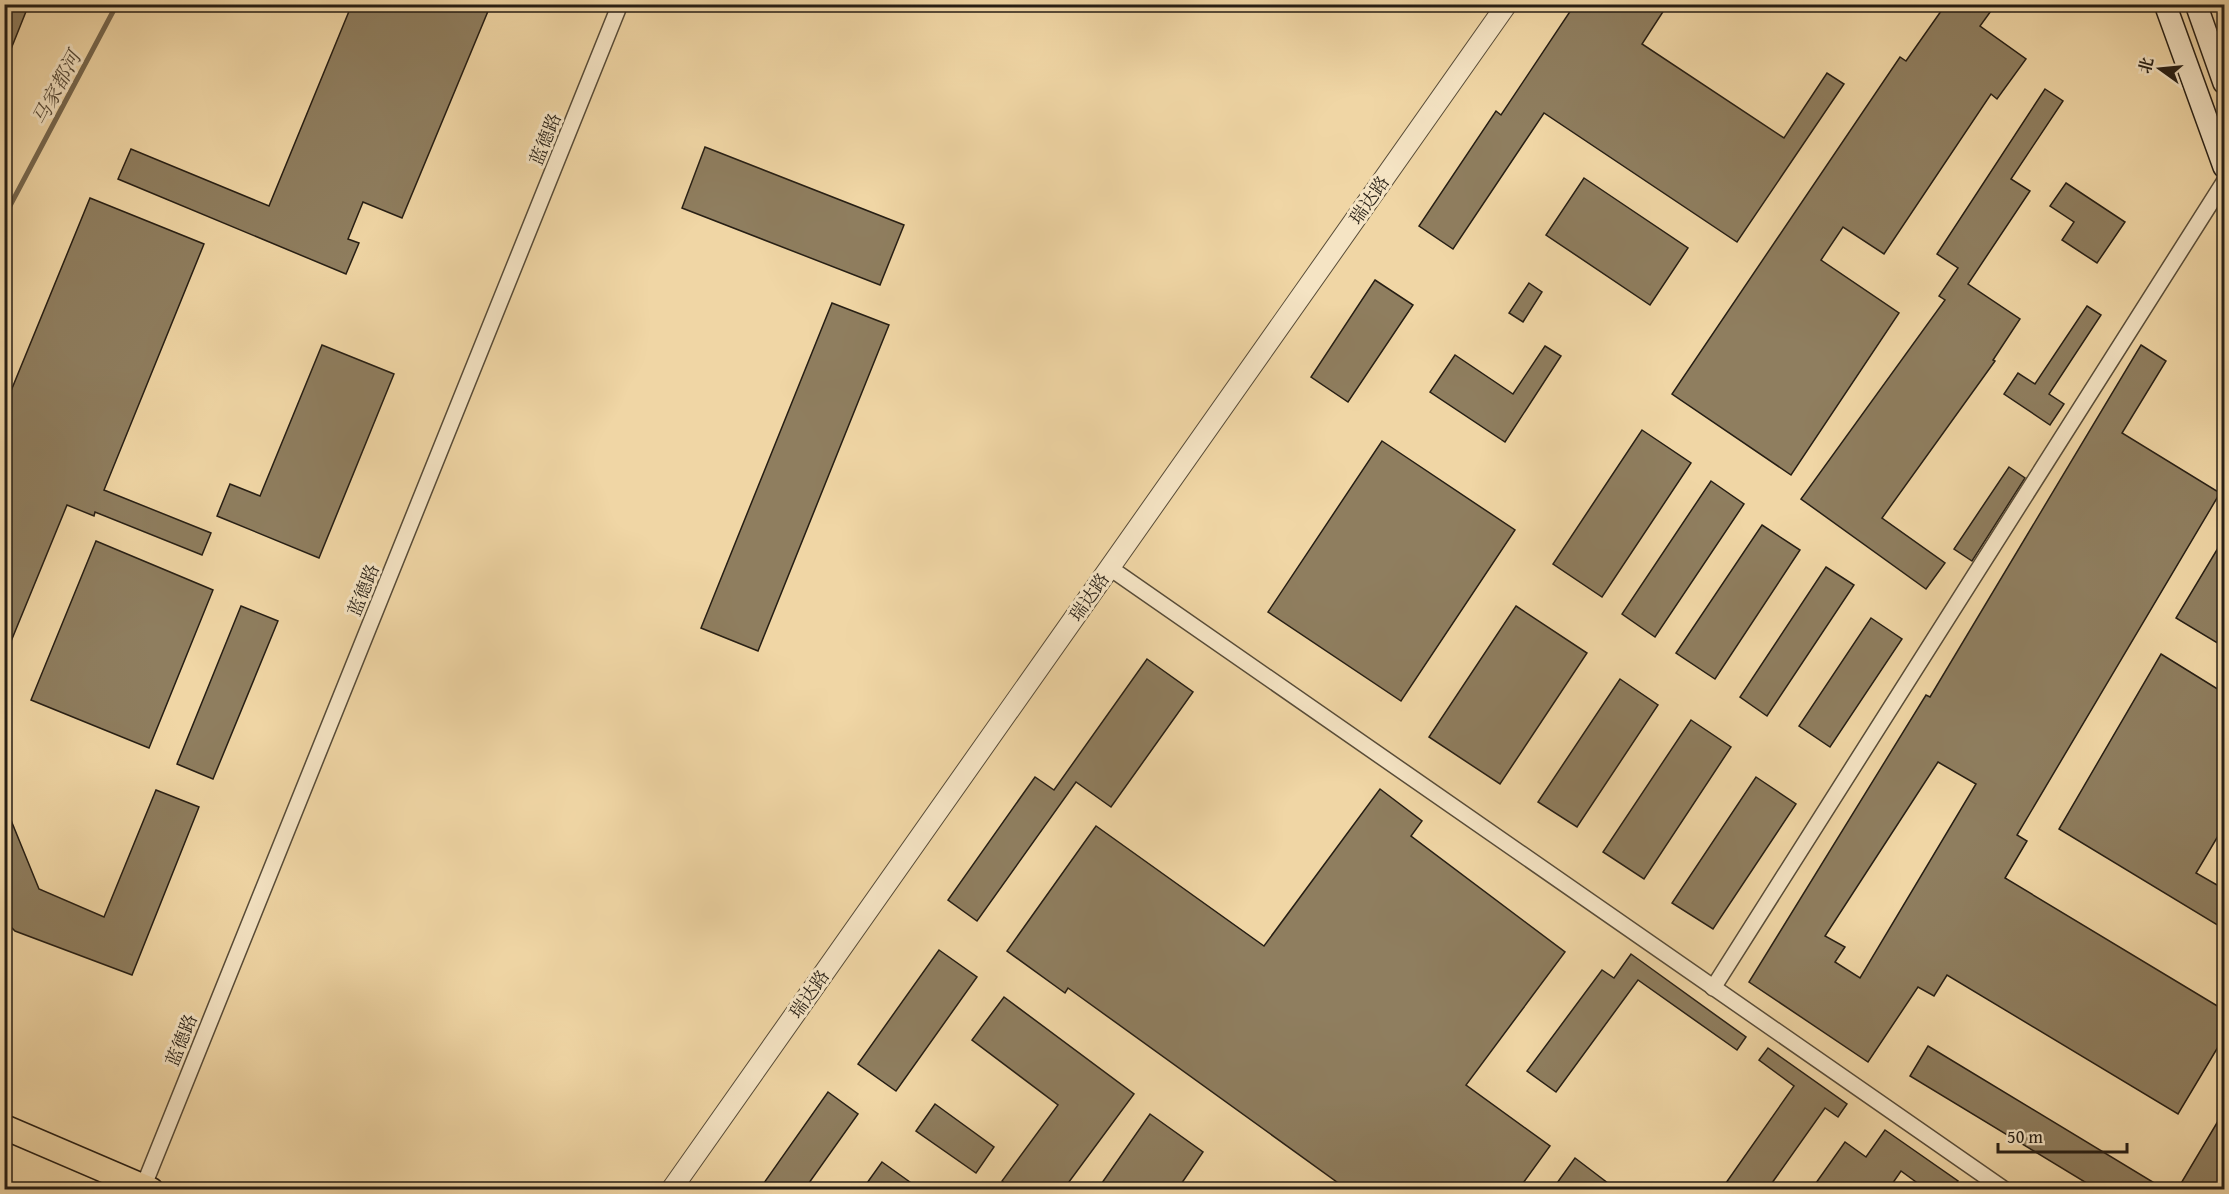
<svg xmlns="http://www.w3.org/2000/svg" width="2229" height="1194" font-family="'Gentium Book Plus','Noto Serif SC',serif">
  <style>
    .lines { fill: none; stroke-linecap: round; stroke-linejoin: round }
    .stream { stroke: #76674e; stroke-width: 5 }
    .building { fill: #8f7e5f; stroke: #261e14; stroke-width: 1.5; fill-rule: evenodd }
    .minor-casing { stroke: #584c38; stroke-width: 18 }
    .tertiary-casing { stroke: #584c38; stroke-width: 22 }
    .secondary-casing { stroke: #261e14; stroke-width: 24 }
    .primary-casing { stroke: #261e14; stroke-width: 27 }
    .minor { stroke: #f5e4c4; stroke-width: 15 }
    .tertiary { stroke: #f5e4c4; stroke-width: 20 }
    .secondary { stroke: #f5e4c4; stroke-width: 21 }
    .primary { stroke: #f0d6a5; stroke-width: 24 }
    .labels { text-anchor: middle; dominant-baseline: central; stroke-width: 6; stroke-linejoin: round; paint-order: stroke }
    .street-label { font-size: 18px; fill: #261e14; stroke: #f5e4c4 }
    .water-label { font-size: 20px; font-style: italic; fill: #554836; stroke: #f5e4c4 }
  </style>
  <rect width="100%" height="100%" fill="#f0d6a5"/>
  <filter id="stains"><feTurbulence type="fractalNoise" baseFrequency=".00333" numOctaves="4"/><feColorMatrix values="0 0 0 0 .2 0 0 0 0 .09 0 0 0 0 .02 0 0 0 .5 -.17"/></filter>
  <radialGradient id="worn" r=".72"><stop offset=".6" stop-color="#630" stop-opacity="0"/><stop offset="1" stop-color="#630" stop-opacity=".3"/></radialGradient>
  <g class="lines">
    <polyline class="stream" points="4,217 117,4"/>
  </g>
  <g class="building">
    <polygon points="4,4 29,4 5,64 4,64"/>
    <polygon points="352,4 491,4 402,218 363,202 348,239 359,243 346,274 118,179 131,149 269,206"/>
    <polygon points="1575,4 1668,4 1642,44 1784,138 1827,73 1844,84 1737,242 1544,113 1453,249 1419,226 1496,111 1501,115"/>
    <polygon points="1946,4 1996,4 1980,26 2026,59 1997,99 1991,94 1884,254 1843,227 1821,260 1899,313 1791,475 1672,394 1900,57 1906,61"/>
    <polygon points="2045,89 2063,101 2011,179 2030,191 1968,284 2020,319 1993,360 1995,361 1882,518 1945,563 1926,589 1801,499 1945,300 1939,296 1958,268 1937,254"/>
    <polygon points="705,147 904,225 880,285 682,208"/>
    <polygon points="1584,178 1688,248 1650,305 1546,235"/>
    <polygon points="2066,183 2125,222 2097,263 2062,240 2074,222 2050,206"/>
    <polygon points="90,198 204,244 104,490 211,533 202,555 95,512 94,516 67,505 5,656 4,408"/>
    <polygon points="1375,280 1413,305 1348,402 1311,377"/>
    <polygon points="1529,283 1542,292 1523,322 1509,313"/>
    <polygon points="832,303 889,325 758,651 701,628"/>
    <polygon points="2087,306 2101,315 2049,394 2064,404 2050,425 2004,394 2018,373 2035,384"/>
    <polygon points="322,345 394,374 319,558 217,516 230,484 260,496"/>
    <path d="M2141,345L2166,361L2122,433L2220,493L2017,835L2027,841L2005,878L2224,1010V1037L2178,1114L1947,975L1934,996L1918,987L1868,1062L1749,982L1926,695L1930,697ZM1938,762L1976,784L1860,978L1835,962L1845,947L1825,936Z"/>
    <polygon points="1545,346 1561,356 1505,442 1430,392 1455,355 1513,394"/>
    <polygon points="1642,430 1691,463 1602,597 1553,564"/>
    <polygon points="1382,441 1515,530 1401,701 1268,612"/>
    <polygon points="2009,467 2025,478 1972,561 1954,549"/>
    <polygon points="1711,481 1744,504 1655,637 1622,614"/>
    <polygon points="1762,525 1800,550 1715,679 1676,653"/>
    <polygon points="2224,538 2224,647 2176,618"/>
    <polygon points="96,541 213,590 149,748 31,700"/>
    <polygon points="1826,567 1854,585 1767,716 1740,697"/>
    <polygon points="241,606 278,621 213,779 177,764"/>
    <polygon points="1516,606 1587,653 1500,784 1429,737"/>
    <polygon points="1871,618 1902,639 1830,747 1799,726"/>
    <polygon points="2161,654 2224,693 2224,826 2196,873 2224,889 2224,929 2059,829"/>
    <polygon points="1147,659 1193,692 1111,807 1076,782 977,921 948,900 1035,777 1054,790"/>
    <polygon points="1620,679 1658,705 1577,827 1538,802"/>
    <polygon points="1691,720 1731,747 1644,879 1603,852"/>
    <polygon points="1756,777 1796,804 1713,929 1672,903"/>
    <polygon points="1380,789 1422,821 1411,836 1565,952 1466,1085 1550,1146 1518,1190 1348,1190 1068,988 1065,993 1007,951 1096,826 1264,946"/>
    <polygon points="156,790 199,807 132,975 15,931 4,920 4,803 39,889 104,917"/>
    <polygon points="939,950 977,977 896,1091 858,1064"/>
    <polygon points="1631,954 1746,1037 1737,1050 1638,980 1556,1092 1527,1071 1602,970 1614,978"/>
    <polygon points="1004,997 1134,1094 1063,1190 1013,1190 1002,1181 1058,1105 972,1040"/>
    <polygon points="1928,1046 2166,1190 2098,1190 1910,1076"/>
    <polygon points="1768,1048 1847,1104 1838,1117 1825,1108 1767,1190 1721,1190 1794,1086 1759,1060"/>
    <polygon points="828,1092 858,1114 804,1190 759,1190"/>
    <polygon points="935,1104 994,1147 976,1173 916,1131"/>
    <polygon points="2224,1111 2224,1190 2177,1190"/>
    <polygon points="1150,1114 1203,1152 1177,1190 1097,1190"/>
    <polygon points="1885,1130 1958,1181 1952,1190 1927,1190 1901,1171 1888,1190 1811,1190 1845,1142 1866,1157"/>
    <polygon points="1575,1158 1617,1190 1552,1190"/>
    <polygon points="882,1162 921,1190 862,1190"/>
  </g>
  <g class="lines">
    <defs>
      <g id="minor">
        <polyline points="1110,568 2005,1190"/>
        <polyline points="1713,988 2224,182"/>
        <polyline points="142,1190 620,4"/>
      </g>
      <polyline id="tertiary" points="671,1190 1507,4"/>
      <g id="secondary">
        <polyline points="2165,4 2224,167"/>
        <polyline points="2196,4 2224,83"/>
      </g>
      <polyline id="primary" points="4,1127 151,1190"/>
    </defs>
    <use href="#minor" class="minor-casing"/>
    <use href="#tertiary" class="tertiary-casing"/>
    <use href="#secondary" class="secondary-casing"/>
    <use href="#primary" class="primary-casing"/>
    <use href="#minor" class="minor"/>
    <use href="#tertiary" class="tertiary"/>
    <use href="#secondary" class="secondary"/>
    <use href="#primary" class="primary"/>
  </g>
  <g class="labels">
    <g class="street-label">
      <text transform="translate(545 139) rotate(-68)">蓝德路</text>
      <text transform="translate(1369 200) rotate(-55)">瑞达路</text>
      <text transform="translate(363 590) rotate(-68)">蓝德路</text>
      <text transform="translate(1089 597) rotate(-55)">瑞达路</text>
      <text transform="translate(809 994) rotate(-55)">瑞达路</text>
      <text transform="translate(181 1040) rotate(-68)">蓝德路</text>
    </g>
    <g class="water-label">
      <text transform="translate(56 88) rotate(-62)">马家都河</text>
    </g>
  </g>
  <rect width="2229" height="1194" fill="none" stroke="#f0d6a5" stroke-width="24"/>
  <rect x="6" y="6" width="2217" height="1182" fill="none" stroke="#261e14" stroke-width="3"/>
  <rect x="12" y="12" width="2205" height="1170" fill="none" stroke="#261e14" stroke-width="1.5"/>
  <g transform="translate(2160 69) rotate(285)" stroke="#f5e4c4" stroke-width="4.5" paint-order="stroke">
  <path d="M0-4.5L10 22L0 15L-10 22Z" fill="#261e14"/>
  <text y="-9" font-size="16" font-weight="bold" text-anchor="middle" fill="#261e14">北</text>
  </g>
  <path d="M1998 1143v9h129v-9" fill="none" stroke="#261e14" stroke-width="3"/>
  <text x="2007" y="1143" font-size="18" fill="#261e14" stroke="#f5e4c4" stroke-width="4.5" paint-order="stroke">50 m</text>
  <rect width="100%" height="100%" filter="url(#stains)"/>
  <rect width="100%" height="100%" fill="url(#worn)"/>
</svg>
